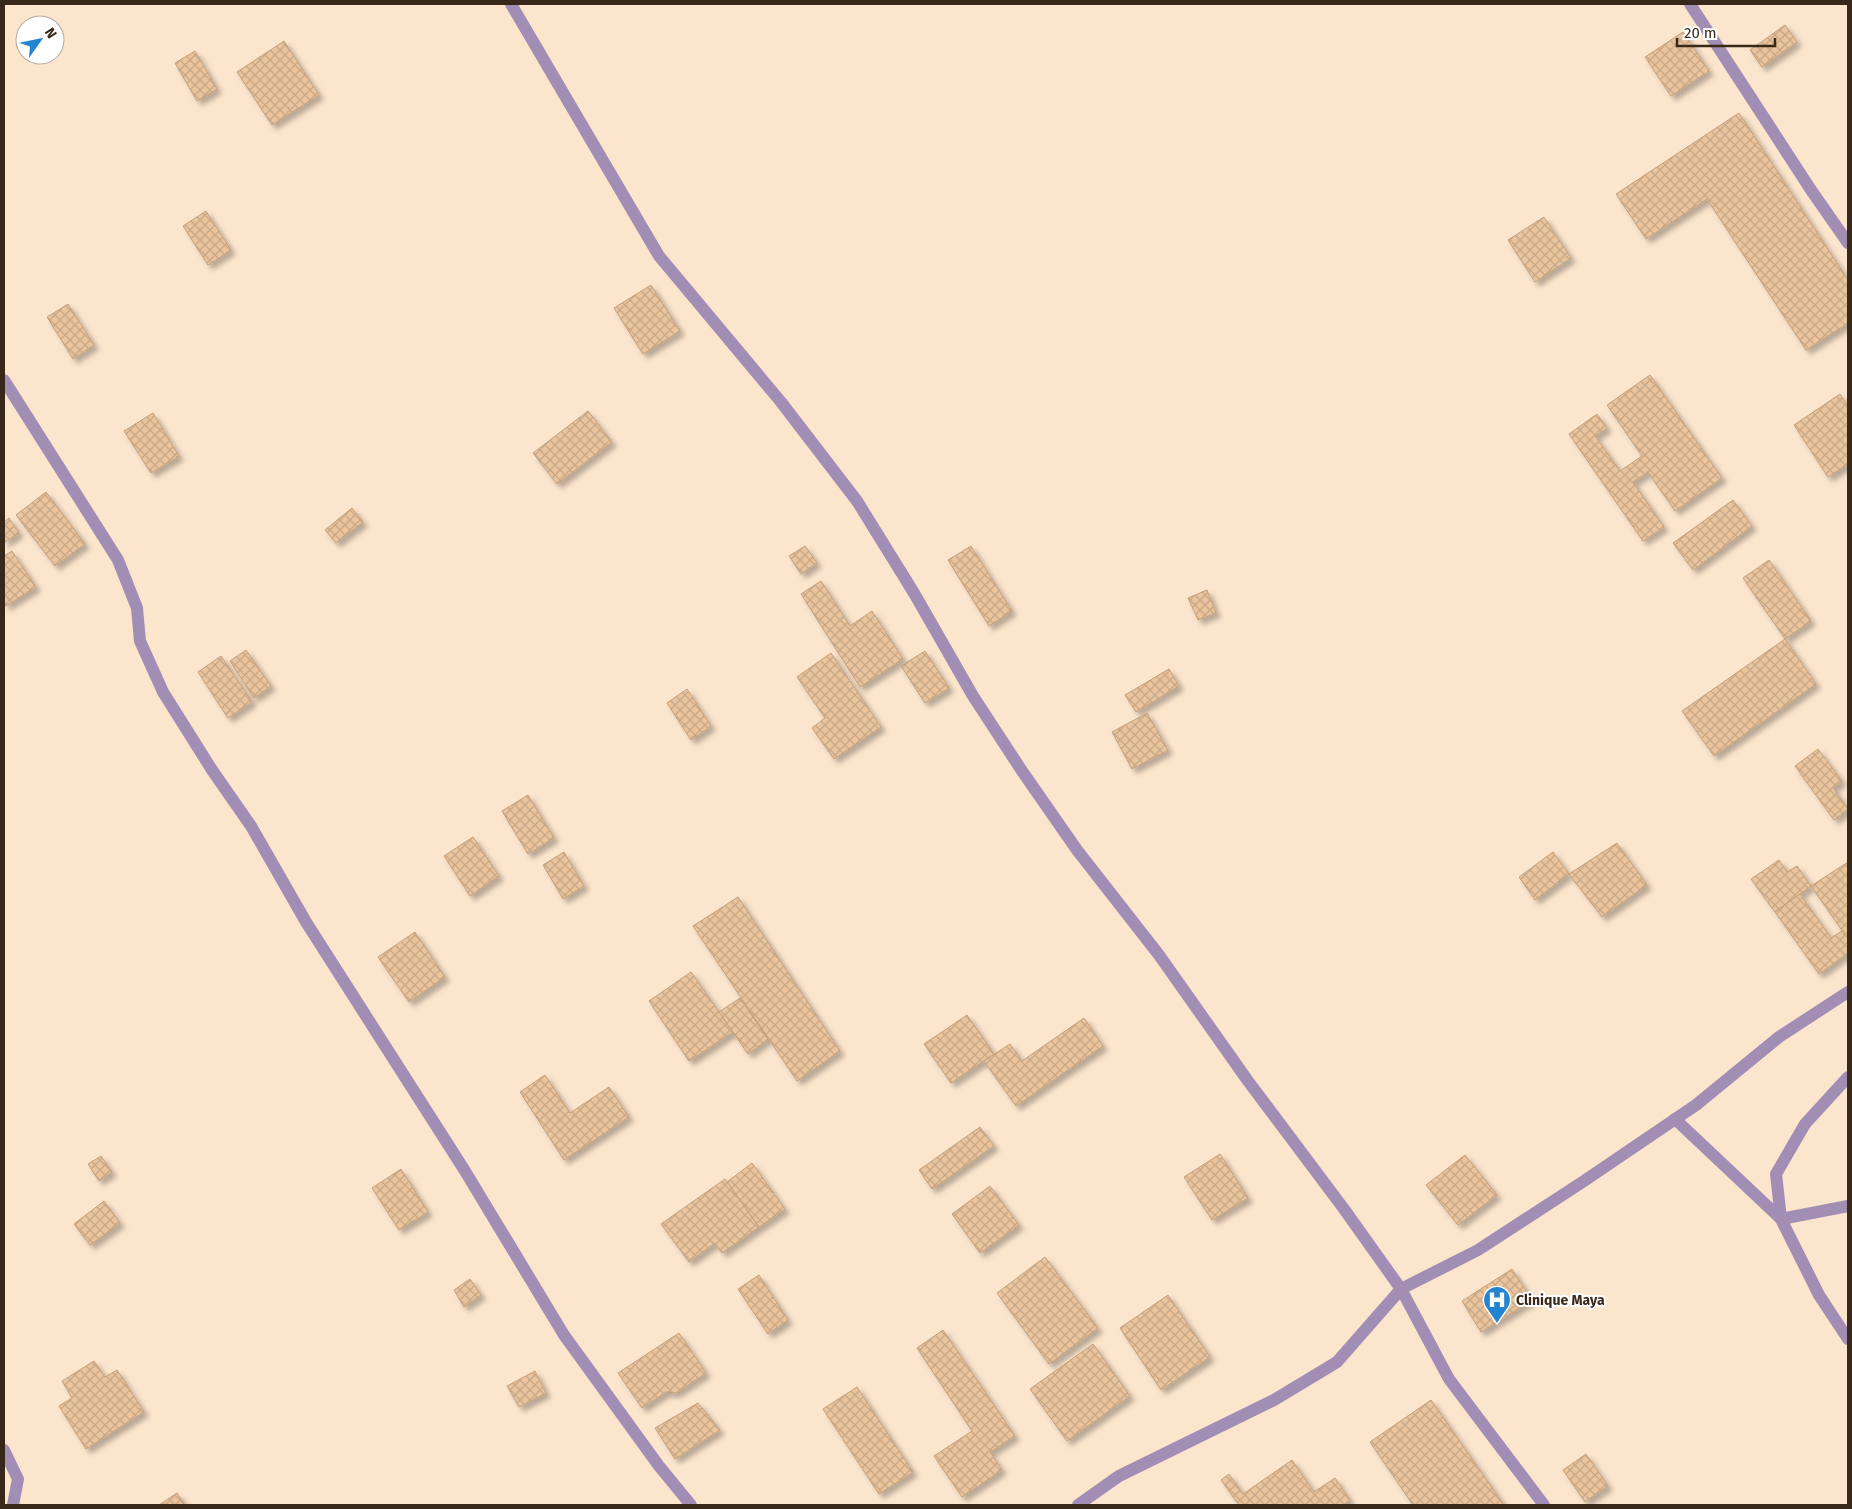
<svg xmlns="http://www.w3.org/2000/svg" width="1852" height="1509" font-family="'Fira Sans',sans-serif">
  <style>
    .building { fill: url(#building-cross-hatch); stroke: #c39f79; filter: url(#shadow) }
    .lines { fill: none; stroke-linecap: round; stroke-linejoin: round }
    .minor { stroke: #a28eb5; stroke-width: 12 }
    .labels { text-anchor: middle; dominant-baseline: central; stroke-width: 4; stroke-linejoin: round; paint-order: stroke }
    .poi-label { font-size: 14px; font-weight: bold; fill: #372819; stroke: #fff; text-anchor: start }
  </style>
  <defs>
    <pattern id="building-cross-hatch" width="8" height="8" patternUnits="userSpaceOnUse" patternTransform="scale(1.25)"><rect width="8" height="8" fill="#e9c49d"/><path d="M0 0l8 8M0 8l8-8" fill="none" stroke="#c8a887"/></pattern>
    <filter id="shadow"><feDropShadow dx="4.5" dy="4.5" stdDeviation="2.5" flood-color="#0004"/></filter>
  </defs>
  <rect width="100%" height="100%" fill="#fce5cd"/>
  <g class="building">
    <polygon points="1785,25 1797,42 1762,67 1750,50"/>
    <polygon points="1683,32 1709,71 1671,96 1645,57"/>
    <polygon points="284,41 319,95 272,125 237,72"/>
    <polygon points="195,51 217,89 197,101 175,63"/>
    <polygon points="1739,113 1848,280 1848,323 1806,350 1707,199 1646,239 1616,194"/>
    <polygon points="206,211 231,250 208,265 183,226"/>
    <polygon points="1544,217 1571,258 1535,282 1508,240"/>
    <polygon points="651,285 680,331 643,354 614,308"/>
    <polygon points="68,304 94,345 73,359 47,317"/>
    <polygon points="1650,375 1722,478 1675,511 1648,472 1633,482 1664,527 1643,541 1569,434 1597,414 1607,428 1595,436 1620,471 1642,456 1607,405"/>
    <polygon points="1840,394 1848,406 1848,464 1828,477 1794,425"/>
    <polygon points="588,411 612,442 557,484 533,453"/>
    <polygon points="153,413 179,456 151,473 124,431"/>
    <polygon points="46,492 85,544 55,566 16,515"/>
    <polygon points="1733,500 1752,526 1693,570 1673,543"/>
    <polygon points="352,508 363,522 336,543 325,530"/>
    <polygon points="9,518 19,533 4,543 4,522"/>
    <polygon points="805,546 817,563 801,574 789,556"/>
    <polygon points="971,546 1012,611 989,626 948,560"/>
    <polygon points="12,551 36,587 6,606 4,602 4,556"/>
    <polygon points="1769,560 1811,621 1785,639 1743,578"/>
    <polygon points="821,581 850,626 872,611 903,659 860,687 801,594"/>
    <polygon points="1207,590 1216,613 1198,620 1188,598"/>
    <polygon points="1785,639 1816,684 1714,756 1682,711"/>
    <polygon points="246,650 271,686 254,698 230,661"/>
    <polygon points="925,651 949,688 925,703 901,666"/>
    <polygon points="831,653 881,727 834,759 812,728 825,718 797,677"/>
    <polygon points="221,656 252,702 228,718 198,672"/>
    <polygon points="1169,669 1179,686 1136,712 1125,695"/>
    <polygon points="687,689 711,726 691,740 667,703"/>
    <polygon points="1147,713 1168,750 1132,769 1112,732"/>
    <polygon points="1818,749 1842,781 1833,788 1848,809 1834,820 1795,766"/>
    <polygon points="528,795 554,838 528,854 502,811"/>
    <polygon points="473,837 499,876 470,896 444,856"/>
    <polygon points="1617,843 1647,885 1602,917 1569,874"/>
    <polygon points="564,852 584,886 563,899 543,865"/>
    <polygon points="1553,852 1569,874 1535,900 1519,877"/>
    <polygon points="1779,860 1787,872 1797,866 1811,886 1775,912 1751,879"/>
    <polygon points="1848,862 1848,939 1811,886"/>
    <polygon points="1800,894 1831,938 1843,930 1848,939 1848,953 1819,974 1775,912"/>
    <polygon points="738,897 840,1051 797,1081 693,926"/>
    <polygon points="415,932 445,977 409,1002 378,957"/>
    <polygon points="691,972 733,1032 689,1061 649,1001"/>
    <polygon points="740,998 768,1039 748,1054 719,1012"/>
    <polygon points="967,1015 994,1054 951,1083 924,1044"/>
    <polygon points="1084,1018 1103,1046 1016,1106 984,1061 1010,1044 1022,1061"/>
    <polygon points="545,1075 570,1113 609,1087 629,1117 564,1160 520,1092"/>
    <polygon points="980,1127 994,1146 932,1189 919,1170"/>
    <polygon points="1220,1154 1248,1198 1212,1220 1184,1177"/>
    <polygon points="1465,1155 1497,1195 1458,1225 1426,1185"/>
    <polygon points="101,1156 112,1172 99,1181 88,1164"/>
    <polygon points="752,1163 785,1209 759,1227 727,1182"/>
    <polygon points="401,1169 428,1212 399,1230 372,1188"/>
    <polygon points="725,1179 759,1227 722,1253 715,1243 689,1262 661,1224"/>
    <polygon points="990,1186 1019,1225 980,1253 952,1214"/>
    <polygon points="104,1201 120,1223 90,1245 74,1224"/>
    <polygon points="1045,1257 1098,1328 1049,1364 997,1293"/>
    <polygon points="1512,1269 1532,1300 1481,1332 1462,1301"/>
    <polygon points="759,1275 788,1320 768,1334 738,1289"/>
    <polygon points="470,1279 481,1295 464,1307 454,1290"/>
    <polygon points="1168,1295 1210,1357 1161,1390 1120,1328"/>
    <polygon points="943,1330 1015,1436 990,1452 1002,1470 962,1497 934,1456 972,1431 917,1348"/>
    <polygon points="679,1333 706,1373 676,1393 666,1392 642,1408 618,1373"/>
    <polygon points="1093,1344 1130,1396 1067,1441 1030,1389"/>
    <polygon points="94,1361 105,1377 117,1370 144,1412 86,1449 59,1406 72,1398 62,1381"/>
    <polygon points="535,1371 546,1393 519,1407 507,1386"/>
    <polygon points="857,1387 913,1472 879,1494 823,1409"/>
    <polygon points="1431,1400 1504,1505 1413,1505 1370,1442"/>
    <polygon points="698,1403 720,1430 675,1459 655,1428"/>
    <polygon points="1586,1454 1608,1486 1585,1502 1563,1470"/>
    <polygon points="1292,1460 1314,1492 1335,1478 1350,1500 1343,1505 1239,1505 1221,1480 1229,1474 1243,1494"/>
    <polygon points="177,1493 185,1505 159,1505"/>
  </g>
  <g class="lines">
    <g class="minor">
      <polyline points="511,4 659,256 781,402 857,501 914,593 973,696 1022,771 1077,850 1159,955 1248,1081 1344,1209 1401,1289 1449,1379 1544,1505"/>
      <polyline points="1690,4 1811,190 1848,243"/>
      <polyline points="4,380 118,560 137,608 140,641 163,692 212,770 251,826 306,922 465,1171 564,1335 659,1466 691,1505"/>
      <polyline points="1848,1077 1805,1124 1776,1174 1781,1219 1819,1295 1848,1339"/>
      <polyline points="1675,1119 1781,1219 1848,1206"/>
      <polyline points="4,1450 18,1479 13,1505"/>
      <polyline points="1078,1505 1119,1476 1274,1400 1337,1362 1401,1289 1478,1250 1584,1181 1696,1105 1779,1037 1848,992"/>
    </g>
  </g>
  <defs>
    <symbol id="hospital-pin" viewBox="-11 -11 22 30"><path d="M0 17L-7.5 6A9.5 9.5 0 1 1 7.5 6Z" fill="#2484d0" stroke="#fff"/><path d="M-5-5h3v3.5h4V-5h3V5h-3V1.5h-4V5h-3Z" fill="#fff"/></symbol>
  </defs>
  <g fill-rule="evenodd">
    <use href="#hospital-pin" x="1481" y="1284" width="32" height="43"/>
  </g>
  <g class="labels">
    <g class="poi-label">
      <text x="1516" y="1300">Clinique Maya</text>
    </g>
  </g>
  <rect width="1852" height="1509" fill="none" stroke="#372819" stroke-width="10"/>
  <g transform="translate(40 40) rotate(57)"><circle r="24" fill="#ffffff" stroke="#afa9a3"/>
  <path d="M0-4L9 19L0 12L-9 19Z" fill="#2484d0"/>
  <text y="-8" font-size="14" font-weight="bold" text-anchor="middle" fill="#372819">N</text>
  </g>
  <path d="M1677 38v8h98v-8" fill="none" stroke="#372819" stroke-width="2.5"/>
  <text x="1684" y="38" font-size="15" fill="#372819" stroke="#ffffff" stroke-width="4" paint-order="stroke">20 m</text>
</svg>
